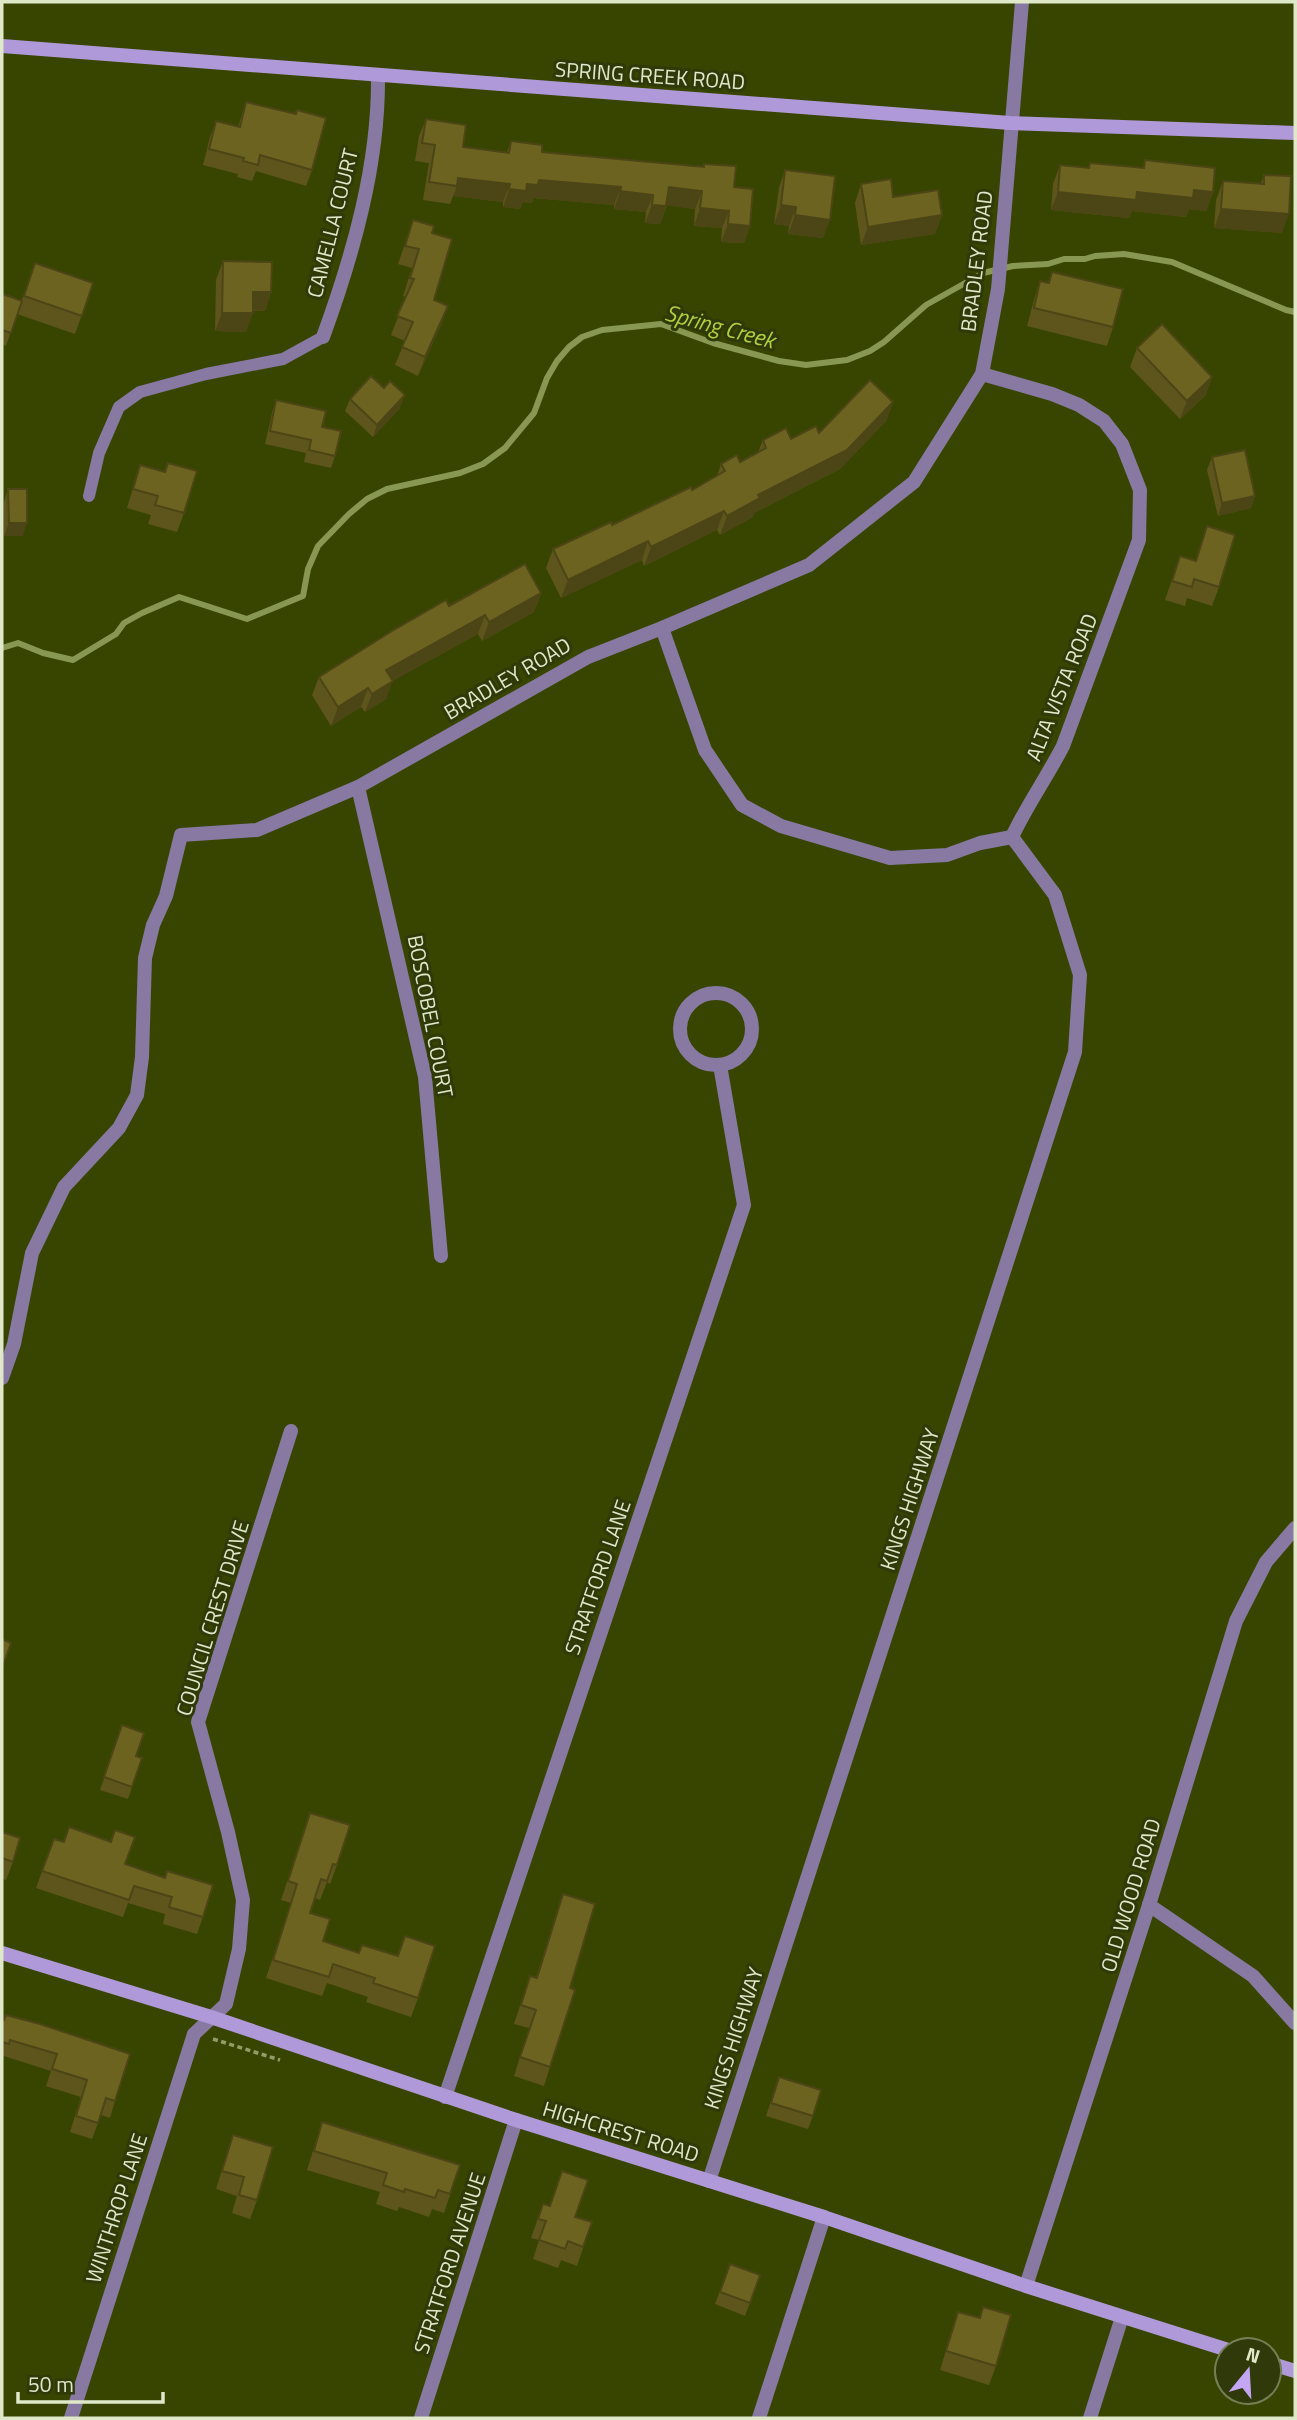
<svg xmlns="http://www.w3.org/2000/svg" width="1297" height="2420" font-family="'Titillium Web',sans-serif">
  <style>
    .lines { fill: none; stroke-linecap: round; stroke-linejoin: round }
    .stream { stroke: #889852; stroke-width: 6 }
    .path { stroke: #919c6b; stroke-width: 3.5; stroke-dasharray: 5 3.5; stroke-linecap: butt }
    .lane { stroke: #8779a2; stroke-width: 12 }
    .street { stroke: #8779a2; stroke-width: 14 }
    .secondary { stroke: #b099d9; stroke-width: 14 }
    .wall { fill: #5e551c }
    .shaded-wall { fill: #4c4516 }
    .building { fill: #6d6320; stroke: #4c4516; stroke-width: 2 }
    .labels { text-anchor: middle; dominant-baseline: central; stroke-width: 6; stroke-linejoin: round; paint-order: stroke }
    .street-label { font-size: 21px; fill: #dfe9c9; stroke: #2f3909 }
    .water-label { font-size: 23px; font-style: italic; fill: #b1d040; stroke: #2f3909 }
  </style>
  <rect width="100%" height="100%" fill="#384500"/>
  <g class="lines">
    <polyline class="stream" points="2,648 18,643 43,653 73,660 116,634 124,623 142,613 179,597 247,619 303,596 308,569 318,546 349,514 367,499 387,489 460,473 483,464 505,448 534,413 547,378 557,361 569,347 582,337 602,330 661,324 713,343 779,361 806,365 847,360 870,351 884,342 926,305 983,273 1013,266 1048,264 1064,259 1085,259 1095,256 1124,254 1172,262 1286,310 1295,312"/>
    <polyline class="path" points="213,2039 280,2060"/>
    <polyline class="lane" points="89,496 99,453 119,407 140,392 206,374 283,359 323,337"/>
    <g class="street">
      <path d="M323,337C353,255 379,164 378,76"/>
      <path d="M982,374L1052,394L1079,405L1104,421L1122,444L1140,490L1139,540L1063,746C1047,777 1027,805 1012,837"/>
      <polyline points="662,628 705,750 742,805 781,826 890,858 947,855 980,843 1012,837"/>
      <polyline points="358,787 425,1077 441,1256"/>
      <circle cx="716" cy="1029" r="36"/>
      <polyline points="2,1378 14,1344 32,1253 64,1187 119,1128 137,1095 142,1057 145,958 153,925 166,896 181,835 257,830 358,787 588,657 662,628 809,565 914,482 982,374 998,289 1022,2"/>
      <polyline points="1149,1905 1253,1976 1295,2023"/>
      <polyline points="445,2097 744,1205 720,1065"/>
      <polyline points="709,2181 1075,1052 1080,975 1055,895 1012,837"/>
      <polyline points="1026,2286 1149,1905 1236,1621 1266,1562 1295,1528"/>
      <polyline points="71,2418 194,2034 226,2004 239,1949 243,1900 228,1832 198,1722 291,1431"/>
      <polyline points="421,2418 516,2120"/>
      <polyline points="759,2418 824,2217"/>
      <polyline points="1090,2418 1122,2317"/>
    </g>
    <g class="secondary">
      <polyline points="2,46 1010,123 1295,133"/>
      <polyline points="2,1953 211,2017 516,2120 824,2217 1026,2286 1228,2350"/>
      <polyline points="1269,2363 1295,2371"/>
    </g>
  </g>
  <g class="wall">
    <polygon points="246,102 312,170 306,186 256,171 252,181 237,177 238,174 203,165 210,137 216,121 238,127"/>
    <polygon points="426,119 463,147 507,152 511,141 542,152 703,167 704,164 734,187 750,226 744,243 721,242 722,228 694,226 695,209 667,205 660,224 645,223 646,212 614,209 614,205 533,198 532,203 523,202 520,209 503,207 503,202 453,196 450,204 423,200 429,163 415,161 419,136"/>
    <polygon points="1145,160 1213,192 1206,211 1189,209 1186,217 1132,211 1129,218 1051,210 1053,184 1060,165 1088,168 1090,163 1143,168"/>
    <polygon points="785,170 823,238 788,234 789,226 774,224 779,188"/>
    <polygon points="1264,175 1282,233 1214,228 1216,200 1223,181 1261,183"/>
    <polygon points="861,184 942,215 935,234 861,245 855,203"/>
    <polygon points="413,220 432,233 434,300 448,306 441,325 418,376 395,365 405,341 391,335 406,297 403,296 412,268 398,264"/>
    <polygon points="223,261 271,292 265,311 253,311 246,332 215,331 216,280"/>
    <polygon points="35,263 93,283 75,334 17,314"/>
    <polygon points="1052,272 1113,327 1107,346 1027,326 1034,300 1040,281 1048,283"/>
    <polygon points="2,298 22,301 6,346 2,344"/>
    <polygon points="1137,348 1212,377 1205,396 1180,419 1130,367"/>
    <polygon points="350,399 400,408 373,437 345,411"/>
    <polygon points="276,400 322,427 335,456 331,468 304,462 306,453 265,444 272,413"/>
    <polygon points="893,402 886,421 840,469 754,513 753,517 720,535 717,530 644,566 642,560 561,598 546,568 553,549 612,525 692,490 717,476 721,464 740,462 758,452 763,440 791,439 819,433"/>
    <polygon points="1212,457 1255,496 1251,508 1218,516 1207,470"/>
    <polygon points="168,463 184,513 177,532 148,524 151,515 127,508 140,465 164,472"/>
    <polygon points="8,489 23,536 4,536 4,502"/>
    <polygon points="1207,526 1219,587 1212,606 1187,598 1185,606 1165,600 1180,556 1195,561"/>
    <polygon points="541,593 534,612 482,641 478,634 392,681 386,699 365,712 361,707 331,726 312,695 319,677 449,606"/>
    <polygon points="122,1725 136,1756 142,1758 128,1799 100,1790"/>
    <polygon points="310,1813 337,1865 330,1884 327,1882 320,1900 315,1898 310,1913 323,1941 359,1953 397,1956 405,1936 418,1998 411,2017 366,2002 368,1997 327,1983 322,1996 266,1978 291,1903 281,1900"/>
    <polygon points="2,1832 13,1862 6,1880 2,1879"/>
    <polygon points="54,1839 125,1864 203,1917 197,1934 163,1924 165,1914 128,1903 123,1917 36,1888"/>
    <polygon points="563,1894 570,1988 550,2067 544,2086 514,2076 529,2028 514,2024 530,1976 536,1978"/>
    <polygon points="6,2015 115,2101 110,2118 101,2115 92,2139 70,2132 81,2097 46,2086 51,2071 4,2056 3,2060 2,2060 2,2019 4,2020"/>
    <polygon points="779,2077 813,2116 808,2129 766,2116"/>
    <polygon points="322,2122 460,2165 444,2213 432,2209 429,2217 399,2207 397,2211 376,2204 380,2192 307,2170"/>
    <polygon points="233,2135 257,2200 250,2219 232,2213 237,2196 216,2189"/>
    <polygon points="562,2171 575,2217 592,2222 577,2266 561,2260 558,2268 533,2259 539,2240 531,2238 543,2204 550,2206"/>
    <polygon points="730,2264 760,2275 745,2316 715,2304"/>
    <polygon points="983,2307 996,2366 989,2385 940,2370 958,2312 979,2318"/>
  </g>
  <g class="shaded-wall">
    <polygon points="458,178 510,184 503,202 453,196 457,186"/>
    <polygon points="539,180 621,187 614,205 533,198 532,203 523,202 520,209 503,207 509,189"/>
    <polygon points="669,187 702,191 695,209 662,205"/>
    <polygon points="1194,190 1213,192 1206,211 1189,209 1186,217 1132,211 1129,218 1051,210 1058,192"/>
    <polygon points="620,191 653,195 646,212 614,209"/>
    <polygon points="652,205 666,206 660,224 645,223"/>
    <polygon points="781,205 796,207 789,226 774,224"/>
    <polygon points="700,208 729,211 722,228 694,226"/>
    <polygon points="1221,209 1289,214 1282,233 1214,228"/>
    <polygon points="795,215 830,220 823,238 788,234"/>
    <polygon points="942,215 935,234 861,245 868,227"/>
    <polygon points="728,224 750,226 744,243 721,242"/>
    <polygon points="253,292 271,292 265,311 247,310"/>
    <polygon points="448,306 441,325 418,376 425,357"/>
    <polygon points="222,313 253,313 246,332 215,331"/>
    <polygon points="1212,377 1205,396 1180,419 1187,401"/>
    <polygon points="405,395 400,408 373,437 377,425"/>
    <polygon points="893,402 886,421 840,469 754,513 753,517 720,535 727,516"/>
    <polygon points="1255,496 1251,508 1218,516 1222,503"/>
    <polygon points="724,511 717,530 644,566 651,547"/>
    <polygon points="9,523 27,523 23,536 4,536"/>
    <polygon points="648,541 642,560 561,598 568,580"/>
    <polygon points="541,593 534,612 482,641 489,622"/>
    <polygon points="485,615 478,634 392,681 386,699 365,712 372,694 386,670"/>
    <polygon points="368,688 361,707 331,726 338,707"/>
  </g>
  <g class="building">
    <polygon points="246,102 296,114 297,110 326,118 312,170 260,155 258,165 243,161 244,158 209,149 216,121 240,127"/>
    <polygon points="426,119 466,125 463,147 509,153 511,141 542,145 542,152 704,167 704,164 736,166 734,187 753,189 750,226 728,224 729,211 700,208 702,191 669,187 666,206 652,205 653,195 620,191 621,187 539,180 538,185 527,184 526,191 509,189 510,184 458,178 457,186 429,182 435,145 422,143"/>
    <polygon points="1145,160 1215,168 1213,192 1194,190 1193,198 1137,192 1136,200 1058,192 1060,165 1089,168 1090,163 1144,168"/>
    <polygon points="785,170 835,176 830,220 795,215 796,207 781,205"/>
    <polygon points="1264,175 1291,176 1289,214 1221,209 1223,181 1264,184"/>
    <polygon points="891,179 893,197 938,190 942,215 868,227 861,184"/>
    <polygon points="413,220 434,226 432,233 452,239 434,300 448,306 425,357 402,347 413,322 397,316 414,279 410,278 419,249 405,246"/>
    <polygon points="223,261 272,262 271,292 253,292 253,313 222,313"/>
    <polygon points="35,263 93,283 82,316 24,296"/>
    <polygon points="1052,272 1123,289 1113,327 1034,308 1040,281 1049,283"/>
    <polygon points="3,294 22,301 11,333 2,330 2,298"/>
    <polygon points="1162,324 1212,377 1187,401 1137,348"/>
    <polygon points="371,376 384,388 390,381 405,395 377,425 350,399"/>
    <polygon points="870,380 893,402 847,450 758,495 760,498 727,516 724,511 651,547 648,541 568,580 553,549 611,522 612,525 691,487 692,490 725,471 721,464 737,455 740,462 766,448 763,440 786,428 791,439 816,426 819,433"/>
    <polygon points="276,400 326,411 322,427 341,431 335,456 309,450 311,440 270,431"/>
    <polygon points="1245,450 1255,496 1222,503 1212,457"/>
    <polygon points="168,463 197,471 184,513 155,505 158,496 133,489 140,465 165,472"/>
    <polygon points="8,489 27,489 27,523 9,523"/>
    <polygon points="1207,526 1235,535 1219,587 1194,579 1192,587 1172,581 1180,556 1196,561"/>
    <polygon points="525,564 541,593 489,622 485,615 386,670 393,681 372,694 368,688 338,707 319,677 392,631 446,600 449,606"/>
    <polygon points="2,1639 11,1643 2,1668"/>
    <polygon points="122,1725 144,1733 136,1756 142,1758 132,1787 104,1777"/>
    <polygon points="310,1813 350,1825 337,1865 333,1864 327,1881 321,1879 310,1913 330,1919 323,1941 359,1953 362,1945 398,1956 405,1936 435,1946 418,1998 373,1983 375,1978 333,1964 329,1977 273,1960 297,1884 288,1881"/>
    <polygon points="69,1827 111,1842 115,1830 135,1837 125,1864 165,1878 167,1871 213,1885 203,1917 169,1907 172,1897 134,1886 129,1900 42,1871 54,1839 64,1842"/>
    <polygon points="2,1832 20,1838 13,1862 2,1858"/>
    <polygon points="563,1894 595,1904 570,1988 575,1990 550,2067 520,2057 536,2010 521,2005 530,1976 537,1978"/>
    <polygon points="6,2015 40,2024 130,2054 115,2101 106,2098 98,2123 76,2116 87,2080 52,2069 57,2054 10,2040 9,2044 2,2042 2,2019 4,2020"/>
    <polygon points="779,2077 821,2090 813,2116 771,2103"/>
    <polygon points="322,2122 460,2165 450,2194 438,2190 435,2198 405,2189 404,2192 383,2185 387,2173 314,2151"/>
    <polygon points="233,2135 273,2147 257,2200 239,2195 244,2177 222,2171"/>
    <polygon points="562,2171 588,2180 575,2217 592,2222 583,2247 568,2241 565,2249 539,2240 546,2221 538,2219 543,2204 550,2206"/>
    <polygon points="730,2264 760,2275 750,2303 720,2292"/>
    <polygon points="983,2307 1011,2315 996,2366 946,2351 958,2312 980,2318"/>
  </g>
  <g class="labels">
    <g class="street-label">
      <text transform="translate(650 75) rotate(4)">SPRING CREEK ROAD</text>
      <text transform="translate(332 223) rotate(-76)">CAMELLA COURT</text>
      <text transform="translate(976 261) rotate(-83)">BRADLEY ROAD</text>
      <text transform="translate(507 678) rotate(-30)">BRADLEY ROAD</text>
      <text transform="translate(1061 687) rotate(-68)">ALTA VISTA ROAD</text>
      <text transform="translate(431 1016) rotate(79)">BOSCOBEL COURT</text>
      <text transform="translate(909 1499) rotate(-72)">KINGS HIGHWAY</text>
      <text transform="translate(597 1577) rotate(-71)">STRATFORD LANE</text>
      <text transform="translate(212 1618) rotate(-73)">COUNCIL CREST DRIVE</text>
      <text transform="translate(1130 1895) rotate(-73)">OLD WOOD ROAD</text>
      <text transform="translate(733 2038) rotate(-72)">KINGS HIGHWAY</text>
      <text transform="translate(621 2131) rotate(17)">HIGHCREST ROAD</text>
      <text transform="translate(116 2208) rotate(-72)">WINTHROP LANE</text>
      <text transform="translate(449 2263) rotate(-72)">STRATFORD AVENUE</text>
    </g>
    <g class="water-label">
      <text transform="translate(720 326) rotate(15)">Spring Creek</text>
    </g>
  </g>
  <rect width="1297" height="2420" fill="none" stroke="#dfe9c9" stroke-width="7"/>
  <g transform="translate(1248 2371) rotate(18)"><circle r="33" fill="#2f3909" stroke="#757f56" stroke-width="2"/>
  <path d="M0-5L12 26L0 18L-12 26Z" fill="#c3a7f2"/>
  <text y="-10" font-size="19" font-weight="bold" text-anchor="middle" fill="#dfe9c9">N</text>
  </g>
  <path d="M18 2392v10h145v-10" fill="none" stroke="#dfe9c9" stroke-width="3.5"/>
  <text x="28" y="2392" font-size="21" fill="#dfe9c9" stroke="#2f3909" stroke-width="5" paint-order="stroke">50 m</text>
</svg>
